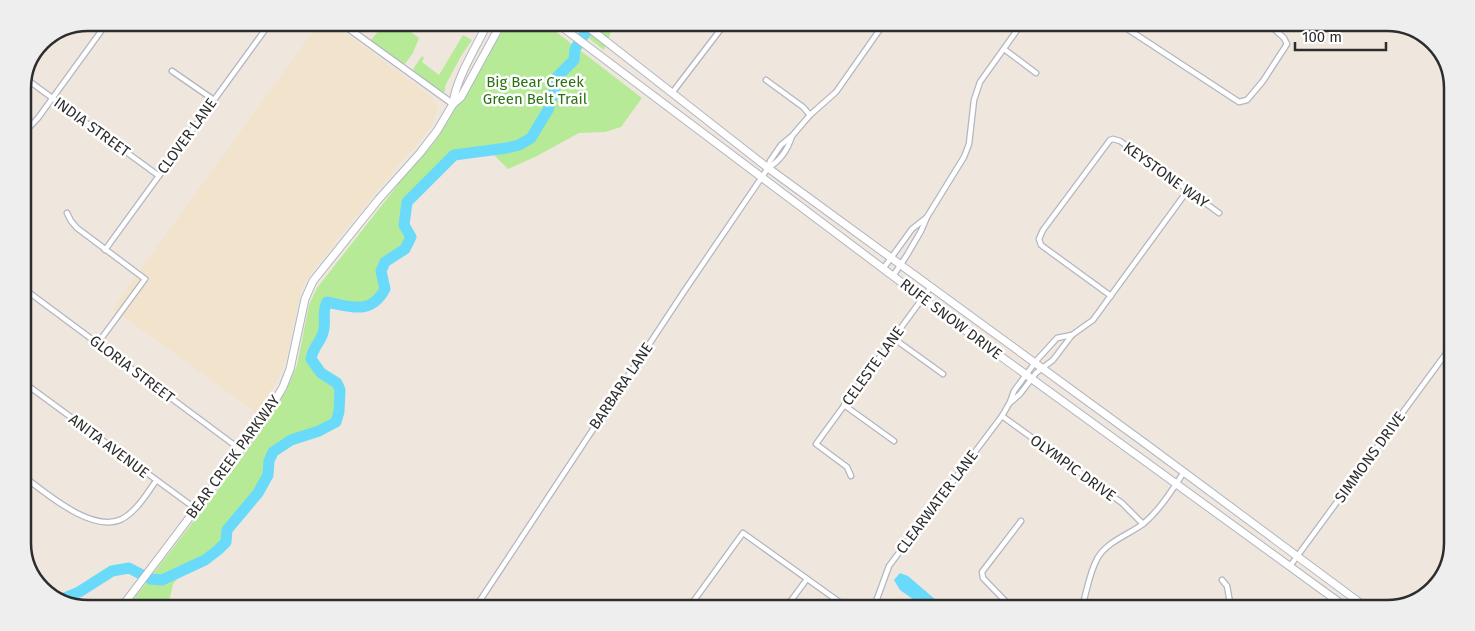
<svg xmlns="http://www.w3.org/2000/svg" width="1475" height="631" font-family="'Fira Sans',sans-serif">
  <style>
    .education { fill: #f2e4cc }
    .green { fill: #b7ea96 }
    .water { fill: #69dafa }
    .lines { fill: none; stroke-linecap: round; stroke-linejoin: round }
    .river { stroke: #69dafa; stroke-width: 11 }
    .minor-casing { stroke: #b2b6c1; stroke-width: 7 }
    .tertiary-casing { stroke: #b2b6c1; stroke-width: 8 }
    .secondary-casing { stroke: #b2b6c1; stroke-width: 9 }
    .minor { stroke: #fff; stroke-width: 4.5 }
    .tertiary { stroke: #fff; stroke-width: 5.5 }
    .secondary { stroke: #fff; stroke-width: 7 }
    .labels { text-anchor: middle; dominant-baseline: central; stroke-width: 5; stroke-linejoin: round; paint-order: stroke }
    .park-label { font-size: 15px; fill: #2c7214; stroke: #fff }
    .street-label { font-size: 15px; fill: #2d2d2d; stroke: #fff }
    .rim { fill: none; stroke: #2d2d2d; stroke-width: 2.5 }
  </style>
  <rect width="100%" height="100%" fill="#efe7de"/>
  <polygon class="education" points="319,23 332,23 432,97 438,106 432,126 352,221 313,270 302,287 285,364 277,381 259,415 113,309 145,263"/>
  <g class="green">
    <polygon points="384,24 400,24 402,26 401,29 407,29 419,38 413,53 405,64 399,62 371,40"/>
    <path d="M507,24H546L642,98L621,127L605,132L579,133L535,157L508,169L489,150L454,155L407,202L404,225L411,237L405,249L385,262L381,271L385,289C371,315 352,307 328,302C320,314 327,322 323,333C319,343 313,347 311,359L321,373L337,383L340,390L339,412L336,422L319,431L291,440L273,452L269,461L268,475L258,493L227,530L226,542L212,555L182,573L173,584L170,598L164,604H130L242,458L286,391L297,365L309,305L317,288L400,182L436,140Z"/>
    <polygon points="570,24 614,24 604,50"/>
    <polygon points="463,35 472,40 461,56 445,86 445,92 438,90 415,73 413,69 422,56 424,58 422,62 439,75"/>
  </g>
  <polygon class="water" points="900,573 908,576 944,607 924,607 900,590 894,580"/>
  <g class="lines">
    <path class="river" d="M59,600L79,592L112,571L129,568L150,579L162,580L205,560L218,550L226,542L227,530L258,493L268,475L269,461L273,452L291,440L319,431L336,422L339,412L340,390L337,383L321,373L311,359C313,347 320,343 323,333C327,322 321,314 327,302C352,307 371,315 385,289L381,271L385,262L405,249L411,237L404,225L407,202L454,155L507,148L519,145L531,138L548,110L555,87L556,78L574,60L575,49L591,24"/>
    <defs>
      <g id="minor">
        <polyline points="1123,26 1239,102 1247,100 1263,81 1287,44 1284,38 1272,27"/>
        <polyline points="1004,49 1036,73"/>
        <polyline points="172,71 214,100"/>
        <polyline points="25,78 159,176"/>
        <polyline points="766,80 803,107 810,115"/>
        <polyline points="672,93 724,25"/>
        <polyline points="23,134 38,118 107,23"/>
        <polyline points="768,168 770,161 781,145 792,136 810,115 836,92 883,25"/>
        <polyline points="67,213 71,221 77,228 145,279 98,343"/>
        <polyline points="105,250 270,23"/>
        <polyline points="883,269 912,229 926,218"/>
        <polyline points="893,276 907,255 921,231 927,217 964,157 969,144 974,100 980,82 1020,26"/>
        <polyline points="23,288 241,450"/>
        <polyline points="1111,296 1045,248 1041,245 1039,239 1043,230 1110,140 1113,139 1120,141 1219,213"/>
        <polyline points="893,338 943,374"/>
        <polyline points="23,382 196,509"/>
        <polyline points="1011,402 1020,394 1036,373 1053,360 1072,335 1093,320 1188,190"/>
        <polyline points="844,405 894,441"/>
        <polyline points="1002,416 1122,503 1143,524"/>
        <path d="M23,476C45,492 92,534 122,519C137,511 147,493 156,481"/>
        <polyline points="851,476 847,467 816,444 930,288"/>
        <polyline points="1290,566 1450,348"/>
        <polyline points="1222,580 1227,586 1231,608"/>
        <path d="M477,605L685,290L768,168C780,161 788,149 792,136"/>
        <polyline points="690,606 743,533 845,606"/>
        <polyline points="787,606 807,579"/>
        <polyline points="874,607 889,566 1002,416 1010,402 1014,391 1037,360 1057,338 1072,335"/>
        <polyline points="1011,607 983,578 982,572 1021,521"/>
        <path d="M1082,607C1087,591 1089,574 1097,559C1106,542 1128,535 1143,524C1160,510 1172,490 1184,472"/>
      </g>
      <polyline id="tertiary" points="341,23 453,104"/>
      <g id="secondary">
        <polyline points="558,24 966,331 1347,608"/>
        <polyline points="584,24 768,168 1146,444 1367,608"/>
        <path d="M453,104C456,78 476,48 487,24"/>
        <polyline points="124,604 264,419 283,387 290,369 305,299 313,281 378,200 420,153 437,131 453,104 461,97 501,24"/>
      </g>
    </defs>
    <use href="#minor" class="minor-casing"/>
    <use href="#tertiary" class="tertiary-casing"/>
    <use href="#secondary" class="secondary-casing"/>
    <use href="#minor" class="minor"/>
    <use href="#tertiary" class="tertiary"/>
    <use href="#secondary" class="secondary"/>
  </g>
  <g class="labels">
    <g class="park-label">
      <text x="535" y="82">Big Bear Creek<tspan x="535" dy="17">Green Belt Trail</tspan></text>
    </g>
    <g class="street-label">
      <text transform="translate(92 127) rotate(36)">INDIA STREET</text>
      <text transform="translate(187 136) rotate(-54)">CLOVER LANE</text>
      <text transform="translate(1166 175) rotate(36)">KEYSTONE WAY</text>
      <text transform="translate(951 319) rotate(37)">RUFE SNOW DRIVE</text>
      <text transform="translate(873 366) rotate(-54)">CELESTE LANE</text>
      <text transform="translate(132 369) rotate(37)">GLORIA STREET</text>
      <text transform="translate(621 386) rotate(-56)">BARBARA LANE</text>
      <text transform="translate(109 446) rotate(37)">ANITA AVENUE</text>
      <text transform="translate(233 457) rotate(-54)">BEAR CREEK PARKWAY</text>
      <text transform="translate(1370 457) rotate(-54)">SIMMONS DRIVE</text>
      <text transform="translate(1073 468) rotate(36)">OLYMPIC DRIVE</text>
      <text transform="translate(937 502) rotate(-53)">CLEARWATER LANE</text>
    </g>
  </g>
  <path d="M0 0H1475V631H0ZM88 31H1387A57 57 0 0 1 1444 88V543A57 57 0 0 1 1387 600H88A57 57 0 0 1 31 543V88A57 57 0 0 1 88 31Z" fill="#eee" fill-rule="evenodd"/>
  <path class="rim" d="M88 31H1387A57 57 0 0 1 1444 88V543A57 57 0 0 1 1387 600H88A57 57 0 0 1 31 543V88A57 57 0 0 1 88 31Z"/>
  <path d="M1295 42v8h91v-8" fill="none" stroke="#2d2d2d" stroke-width="2.5"/>
  <text x="1302" y="42" font-size="15" fill="#2d2d2d" stroke="#ffffff" stroke-width="4" paint-order="stroke">100 m</text>
</svg>
